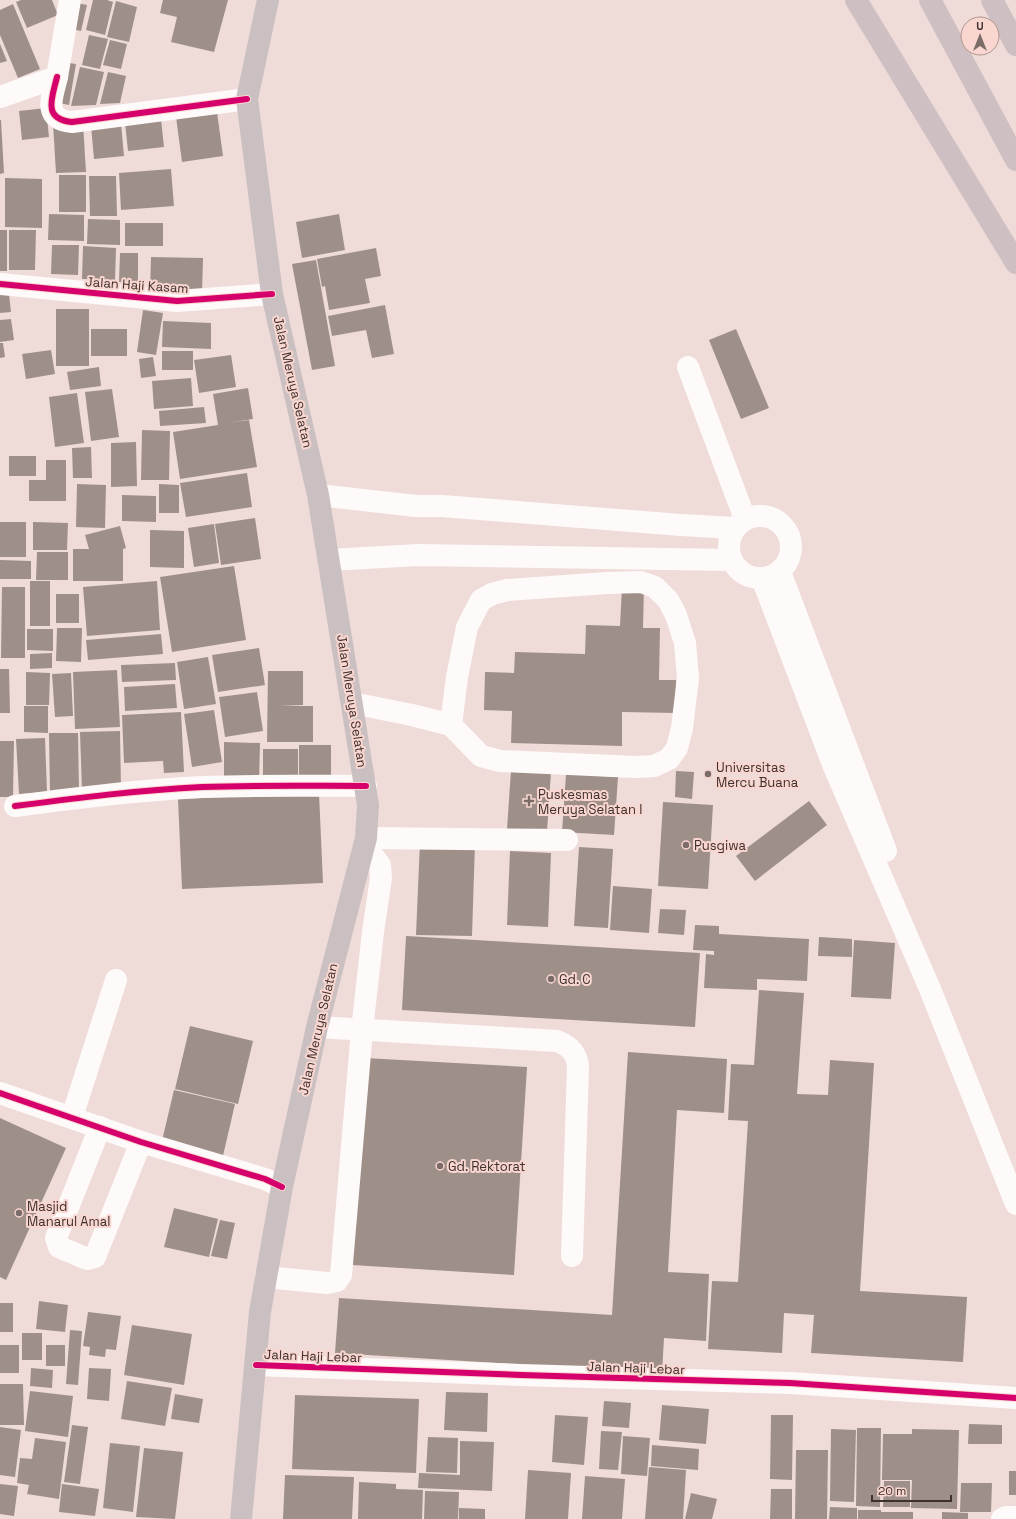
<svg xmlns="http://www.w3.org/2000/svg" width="1016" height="1519" font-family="'Space Grotesk',sans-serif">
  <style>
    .building { fill: #9e9089 }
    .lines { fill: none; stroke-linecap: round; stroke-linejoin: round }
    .minor { stroke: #fdfaf9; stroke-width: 22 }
    .major { stroke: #cbc0c1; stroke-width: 22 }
    .highway { stroke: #cebfc2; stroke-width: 22 }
    .cycleway-casing { stroke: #f9d6cf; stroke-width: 8 }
    .cycleway { stroke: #d6006c; stroke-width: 6 }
    .poi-dot { fill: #7b6c69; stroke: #f9d6cf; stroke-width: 1.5 }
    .labels { text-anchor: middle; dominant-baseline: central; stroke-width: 4; stroke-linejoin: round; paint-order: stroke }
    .street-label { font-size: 13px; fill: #3d302d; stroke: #f9d6cf }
    .poi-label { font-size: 13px; fill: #3d302d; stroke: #f9d6cf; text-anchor: start }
  </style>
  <rect width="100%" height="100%" fill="#efdcd9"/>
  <g class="building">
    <polygon points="21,0 52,0 58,15 27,28 16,2"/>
    <polygon points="93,0 107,0 113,2 105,35 86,30"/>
    <polygon points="163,0 228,0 214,52 171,42 177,17 160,13"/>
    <polygon points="116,1 137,7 129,42 107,37"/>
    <polygon points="72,2 87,5 81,31 66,28"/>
    <polygon points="13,4 40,69 18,78 0,35 0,10"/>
    <polygon points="89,35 108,39 100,69 82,65"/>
    <polygon points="110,40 127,44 121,69 103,65"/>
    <polygon points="0,44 7,61 0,63"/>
    <polygon points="62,62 76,64 69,105 54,102"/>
    <polygon points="80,67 104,72 96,105 71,106"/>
    <polygon points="108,72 126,76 120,103 100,104"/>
    <polygon points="46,108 49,137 22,140 19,111"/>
    <polygon points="217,112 223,156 182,162 176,117"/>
    <polygon points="161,119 164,147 128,151 125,123"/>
    <polygon points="0,120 1,120 4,173 0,174"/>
    <polygon points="83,123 86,172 56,173 53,124"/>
    <polygon points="121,123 124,156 94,159 91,126"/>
    <polygon points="171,169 174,206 121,210 119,173"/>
    <rect x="59" y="175" width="27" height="37"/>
    <polygon points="89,176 116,176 117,216 90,216"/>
    <polygon points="5,178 42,179 42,228 5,227"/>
    <polygon points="49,214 84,215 84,241 48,240"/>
    <polygon points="339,214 345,250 302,258 296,222"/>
    <polygon points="88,219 120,220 120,245 87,244"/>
    <rect x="125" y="223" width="38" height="23"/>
    <rect x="0" y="230" width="7" height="41"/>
    <polygon points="9,230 36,230 35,270 9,270"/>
    <polygon points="52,245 79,245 78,275 51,274"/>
    <polygon points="83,246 116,248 115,280 82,279"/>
    <polygon points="376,248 381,276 365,279 370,303 329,310 325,286 322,287 317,259"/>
    <polygon points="120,253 138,253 138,282 119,282"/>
    <polygon points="151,257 203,258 202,293 150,292"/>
    <polygon points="316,260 335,366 312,370 292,264"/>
    <polygon points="9,294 11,312 0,313 0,295"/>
    <polygon points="385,305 394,354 372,358 366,330 332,336 328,316"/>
    <rect x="56" y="309" width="33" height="57"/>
    <polygon points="143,310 163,313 156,355 137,352"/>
    <polygon points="11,319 14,340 0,342 0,320"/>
    <polygon points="163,321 211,323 211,349 162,347"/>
    <rect x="91" y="329" width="36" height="27"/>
    <polygon points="736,329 769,408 741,419 709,340"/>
    <polygon points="0,343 3,343 5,357 0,358"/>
    <polygon points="51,350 55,374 26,379 22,354"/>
    <rect x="162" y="351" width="31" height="19"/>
    <polygon points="231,355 236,387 199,393 194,360"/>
    <polygon points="153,357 156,376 141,378 139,359"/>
    <polygon points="99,367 101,386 70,390 67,372"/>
    <polygon points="191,378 193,406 154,409 152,381"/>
    <polygon points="248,388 253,419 227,423 249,420 257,467 180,479 173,432 218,425 213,394"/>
    <polygon points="112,389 119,437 91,441 85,392"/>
    <polygon points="77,393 84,443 55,447 49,397"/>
    <polygon points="204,407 206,423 160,426 159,411"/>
    <polygon points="142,430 170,431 169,480 141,480"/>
    <polygon points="136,442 137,486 111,487 111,443"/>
    <polygon points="91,447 92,478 73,478 72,448"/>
    <rect x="9" y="456" width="27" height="20"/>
    <polygon points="46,460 66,460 66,501 29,501 29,480 46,480"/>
    <polygon points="247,473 252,507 186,517 180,483"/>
    <polygon points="77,484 106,485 105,528 76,527"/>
    <polygon points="159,484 179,485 179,513 159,513"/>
    <polygon points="122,495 156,496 156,522 122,521"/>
    <polygon points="255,518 261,559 221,565 215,524"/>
    <rect x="0" y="522" width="26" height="35"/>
    <polygon points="33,522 68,523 67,550 33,550"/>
    <polygon points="214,524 219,563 194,567 188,528"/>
    <polygon points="120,526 126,548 123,549 123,581 73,581 73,549 89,549 85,535"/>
    <polygon points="150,530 184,531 184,568 150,567"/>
    <polygon points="37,552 68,552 68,580 36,580"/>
    <polygon points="0,560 31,561 31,579 0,579"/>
    <polygon points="234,566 246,640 172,652 160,577"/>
    <rect x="30" y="581" width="20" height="45"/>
    <polygon points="157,581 160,630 87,636 83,587"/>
    <polygon points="2,587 25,587 25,658 1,658"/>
    <polygon points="622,587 644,587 643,628 660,628 659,680 676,680 675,713 622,712 622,746 511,743 512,711 484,710 485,672 514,673 515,652 585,654 586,625 620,626"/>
    <rect x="56" y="594" width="23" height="29"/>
    <polygon points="57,628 82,628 81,662 56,661"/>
    <polygon points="27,629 53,629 53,651 27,650"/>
    <polygon points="161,634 163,654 88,660 86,640"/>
    <polygon points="259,648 265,685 218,692 212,655"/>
    <polygon points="52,653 52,668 30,669 30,654"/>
    <polygon points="208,657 216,704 184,709 177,662"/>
    <polygon points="175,663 176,680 122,682 121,665"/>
    <polygon points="0,669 9,669 10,713 0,713"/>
    <polygon points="117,670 120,727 75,729 73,672"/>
    <polygon points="268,671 303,671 303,705 280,706 313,706 313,742 267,742"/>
    <polygon points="26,672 50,673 49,705 26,705"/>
    <polygon points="71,673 73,716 55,717 52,674"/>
    <polygon points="175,684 177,708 125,711 124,687"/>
    <polygon points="257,692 263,731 225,737 219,697"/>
    <polygon points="24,706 48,706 48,733 24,732"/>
    <polygon points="214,710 222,762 192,767 184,714"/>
    <polygon points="181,712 184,772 164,773 163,761 124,763 122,715"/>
    <polygon points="120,731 121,789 82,790 80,732"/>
    <polygon points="49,733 78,733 79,791 50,792"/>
    <polygon points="45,738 47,792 19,794 16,739"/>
    <polygon points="0,741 14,741 13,797 0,797"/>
    <polygon points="224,742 260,743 259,782 224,782"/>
    <rect x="299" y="745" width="32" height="36"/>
    <rect x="263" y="749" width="35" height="28"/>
    <polygon points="511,770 551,772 547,832 507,829"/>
    <polygon points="676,771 694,772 692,799 675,797"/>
    <polygon points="566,774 618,777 614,835 562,832"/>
    <polygon points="319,793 323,883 182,889 178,799"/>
    <polygon points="809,801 827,825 755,881 736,856"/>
    <polygon points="663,802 713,805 708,889 658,886"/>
    <polygon points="420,842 475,843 472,936 416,935"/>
    <polygon points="579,847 613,849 608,928 574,926"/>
    <polygon points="510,851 551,853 548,927 507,925"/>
    <polygon points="613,886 652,889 649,933 610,930"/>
    <polygon points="660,909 686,910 684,935 658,933"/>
    <polygon points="695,925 719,926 719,934 809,939 807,981 757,979 757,990 704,988 706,954 714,955 714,951 693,950"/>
    <polygon points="406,936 700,953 695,1027 402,1010"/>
    <polygon points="819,937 852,939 852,957 818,956"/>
    <polygon points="854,940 895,943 891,999 851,997"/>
    <polygon points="759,990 804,993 797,1094 828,1095 830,1060 874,1063 860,1291 967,1297 963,1362 811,1353 814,1315 784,1313 782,1353 708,1349 712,1281 738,1282 748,1121 728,1120 731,1064 754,1065"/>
    <polygon points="190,1026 253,1041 238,1104 175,1089"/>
    <polygon points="628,1052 727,1059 724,1113 677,1110 668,1272 709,1274 706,1341 664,1338 662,1373 335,1353 339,1298 612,1315"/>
    <polygon points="365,1058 527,1067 514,1275 352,1265"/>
    <polygon points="174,1090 235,1104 222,1160 161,1145"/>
    <polygon points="0,1118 66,1148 6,1280 0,1277"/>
    <polygon points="174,1208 218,1219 209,1257 164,1247"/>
    <polygon points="220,1220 235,1223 227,1259 211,1256"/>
    <polygon points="39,1301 68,1305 65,1332 36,1329"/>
    <rect x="0" y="1303" width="13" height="29"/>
    <polygon points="88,1312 121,1316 116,1350 106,1349 105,1357 89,1355 90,1347 83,1346"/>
    <polygon points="132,1325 192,1334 184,1385 124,1375"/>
    <polygon points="70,1330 82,1331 78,1385 66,1384"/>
    <rect x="22" y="1333" width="20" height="27"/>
    <rect x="0" y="1345" width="19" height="28"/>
    <rect x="46" y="1345" width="19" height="21"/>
    <polygon points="31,1368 53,1370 52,1388 30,1386"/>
    <polygon points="89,1368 111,1369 109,1401 87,1399"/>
    <polygon points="127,1381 172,1388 165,1426 121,1419"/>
    <polygon points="0,1384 23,1384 24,1425 0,1425"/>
    <polygon points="30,1391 73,1396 68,1437 25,1431"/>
    <polygon points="446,1392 488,1393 487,1432 444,1430"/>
    <polygon points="175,1394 203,1399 199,1423 171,1419"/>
    <polygon points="295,1395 419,1399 416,1473 292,1469"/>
    <polygon points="604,1401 631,1403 629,1428 602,1426"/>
    <polygon points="662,1405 709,1409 706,1444 659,1440"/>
    <polygon points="555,1415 588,1417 584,1465 552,1462"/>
    <polygon points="771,1415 793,1415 792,1480 770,1479"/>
    <polygon points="969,1424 1002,1425 1002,1444 968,1444"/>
    <polygon points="72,1425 88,1427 80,1484 64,1482"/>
    <polygon points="0,1427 21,1430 15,1477 0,1475"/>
    <polygon points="857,1428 881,1428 880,1507 856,1506"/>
    <polygon points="831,1429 856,1430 854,1502 830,1501"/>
    <polygon points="912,1429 959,1430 957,1509 911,1508 912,1480 882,1480 883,1434 912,1434"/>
    <polygon points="601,1431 622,1432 618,1470 599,1469"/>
    <polygon points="623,1436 650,1438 647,1476 621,1474"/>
    <polygon points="428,1437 458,1438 457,1473 426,1472"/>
    <polygon points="35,1438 66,1442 59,1499 27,1494 29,1485 17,1483 20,1458 32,1459"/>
    <polygon points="460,1441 494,1442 492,1491 418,1488 419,1473 460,1475"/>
    <polygon points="110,1443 140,1446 133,1512 103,1508"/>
    <polygon points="652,1445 699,1449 698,1470 651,1466"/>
    <polygon points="144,1448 183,1452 175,1519 136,1517"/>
    <polygon points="796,1450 828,1450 827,1519 795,1519"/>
    <polygon points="649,1467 686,1470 683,1519 645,1519"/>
    <polygon points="528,1470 571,1473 568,1519 525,1519"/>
    <rect x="1009" y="1471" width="7" height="24"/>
    <polygon points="285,1475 354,1477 352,1519 283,1519"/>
    <polygon points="585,1476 625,1479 622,1519 582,1519"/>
    <polygon points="884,1481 910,1481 910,1507 883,1507"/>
    <polygon points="359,1482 396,1484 396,1489 423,1490 422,1519 358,1519"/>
    <polygon points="961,1483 992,1483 991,1512 960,1512"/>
    <polygon points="0,1484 18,1486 14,1516 0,1514"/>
    <polygon points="62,1484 99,1489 95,1516 59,1512"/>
    <polygon points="771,1489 792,1489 792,1519 770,1519"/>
    <polygon points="425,1491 459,1492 458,1519 424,1519"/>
    <polygon points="691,1493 717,1499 712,1519 685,1519"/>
    <polygon points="830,1507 857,1508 857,1519 829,1519"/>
    <polygon points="459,1508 485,1509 485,1519 459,1519"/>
    <polygon points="858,1510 881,1510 881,1512 913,1512 913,1519 858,1519"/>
    <polygon points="942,1512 968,1513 968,1519 942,1519"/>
  </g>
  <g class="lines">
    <g class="minor">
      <path d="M57,77C52,98 42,119 72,122L247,99"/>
      <polyline points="0,97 57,77 70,0"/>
      <polyline points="0,284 177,301 272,294"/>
      <polyline points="688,367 745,519"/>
      <polyline points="318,495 416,506 442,506 681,525 735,528"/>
      <circle cx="760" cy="547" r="31"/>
      <polyline points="329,560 419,555 731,560"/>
      <polyline points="780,572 886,851"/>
      <polyline points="762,578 834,767 930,989 1016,1204"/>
      <polyline points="352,703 412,715 451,725 457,677 467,627 481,600 492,594 507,590 607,583 641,582 655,587 668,600 676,615 685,643 688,678 682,728 677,748 669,759 654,766 635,767 500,761 481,756 451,725"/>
      <path d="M15,806C77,798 139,790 202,787C256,785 311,786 366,786"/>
      <polyline points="366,838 567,840"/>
      <path d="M317,1027L557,1041C570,1046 577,1053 578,1067L572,1256"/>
      <polyline points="0,1093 141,1142 265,1179 282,1187"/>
      <polyline points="72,1117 116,980"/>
      <polyline points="100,1127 56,1238 59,1247 85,1258 88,1259 95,1257 141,1142"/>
      <polyline points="266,1277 327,1283 337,1281 341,1275 362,1030 373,932 381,878 380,865 371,853 363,850"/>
      <polyline points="256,1365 521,1375 790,1383 1016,1398"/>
      <polyline points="1002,1519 1006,1517 1016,1517"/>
    </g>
    <polyline class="major" points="241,1519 260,1312 282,1187 317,1027 366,838 368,805 318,495 272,294 247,99 268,0"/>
    <g class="highway">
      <polyline points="856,0 1016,263"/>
      <polyline points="930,0 1016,160"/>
      <polyline points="992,0 1016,45"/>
    </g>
    <defs>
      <g id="cycleway">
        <path d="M57,77C52,98 42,119 72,122L247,99"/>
        <polyline points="0,284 177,301 272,294"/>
        <path d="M15,806C77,798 139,790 202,787C256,785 311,786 366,786"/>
        <polyline points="0,1093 141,1142 265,1179 282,1187"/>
        <polyline points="256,1365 521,1375 790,1383 1016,1398"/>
      </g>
    </defs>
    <use href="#cycleway" class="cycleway-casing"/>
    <use href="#cycleway" class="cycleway"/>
  </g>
  <g class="poi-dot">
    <circle cx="708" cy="774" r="4"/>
    <path d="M527 795h4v4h4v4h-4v4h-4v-4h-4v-4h4z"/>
    <circle cx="686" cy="845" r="4"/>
    <circle cx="551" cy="979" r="4"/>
    <circle cx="440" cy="1166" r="4"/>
    <circle cx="19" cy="1213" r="4"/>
  </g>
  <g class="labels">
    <g class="street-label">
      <text transform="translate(137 285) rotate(4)">Jalan Haji Kasam</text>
      <text transform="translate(293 382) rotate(77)">Jalan Meruya Selatan</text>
      <text transform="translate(352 701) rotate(81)">Jalan Meruya Selatan</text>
      <text transform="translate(318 1029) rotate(-77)">Jalan Meruya Selatan</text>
      <text transform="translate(313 1356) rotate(2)">Jalan Haji Lebar</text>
      <text transform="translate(636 1368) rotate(2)">Jalan Haji Lebar</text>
    </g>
    <g class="poi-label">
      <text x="716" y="767">Universitas<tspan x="716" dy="15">Mercu Buana</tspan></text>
      <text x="538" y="794">Puskesmas<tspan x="538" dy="15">Meruya Selatan I</tspan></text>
      <text x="694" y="845">Pusgiwa</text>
      <text x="559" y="979">Gd. C</text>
      <text x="448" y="1166">Gd. Rektorat</text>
      <text x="27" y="1206">Masjid<tspan x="27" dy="15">Manarul Amal</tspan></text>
    </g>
  </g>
  <g transform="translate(980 36)"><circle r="19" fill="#f9d6cf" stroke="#ae948e"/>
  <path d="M0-3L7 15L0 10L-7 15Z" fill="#7b6c69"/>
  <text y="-6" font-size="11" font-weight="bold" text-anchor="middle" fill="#3d302d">U</text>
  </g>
  <path d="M872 1495v6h79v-6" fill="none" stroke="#3d302d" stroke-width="2"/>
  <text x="878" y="1495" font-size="12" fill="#3d302d" stroke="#f9d6cf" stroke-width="3" paint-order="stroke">20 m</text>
</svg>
